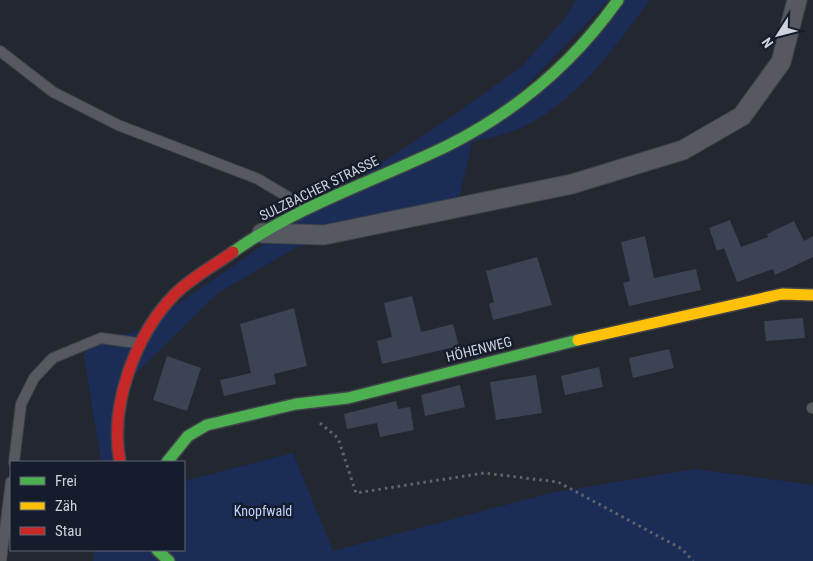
<svg xmlns="http://www.w3.org/2000/svg" width="813" height="561" font-family="'Roboto Condensed',sans-serif">
  <style>
    .green { fill: #1b2c56 }
    .building { fill: #3c4354 }
    .lines { fill: none; stroke-linecap: round; stroke-linejoin: round }
    .lane-casing { stroke: #40434a; stroke-width: 12 }
    .street-casing { stroke: #40434a; stroke-width: 21 }
    .fast-casing { stroke: #40434a; stroke-width: 14 }
    .slow-casing { stroke: #40434a; stroke-width: 14 }
    .jam-casing { stroke: #40434a; stroke-width: 14 }
    .path { stroke: #606369; stroke-width: 3; stroke-dasharray: 2.5 4; stroke-linecap: butt }
    .lane { stroke: #565960; stroke-width: 10 }
    .street { stroke: #565960; stroke-width: 19 }
    .fast { stroke: #4caf50; stroke-width: 11 }
    .slow { stroke: #ffc107; stroke-width: 11 }
    .jam { stroke: #c62828; stroke-width: 11 }
    .labels { text-anchor: middle; dominant-baseline: central; stroke-width: 5; stroke-linejoin: round; paint-order: stroke }
    .street-label { font-size: 14px; fill: #cdd2dc; stroke: #151c2b }
    .park-label { font-size: 14px; fill: #bdd2fc; stroke: #151c2b }
  </style>
  <rect width="100%" height="100%" fill="#232730"/>
  <g class="green">
    <path d="M576,0H609L472,142L626,0H650C614,48 572,109 513,131C499,136 485,139 472,142L455,216L297,247L218,293L125,384L116,462H101L82,343L139,331L371,170L460,111L522,66L565,18Z"/>
    <polygon points="293,453 333,551 550,493 695,469 813,485 813,561 93,561 95,550 184,550 184,481"/>
  </g>
  <g class="building">
    <polygon points="730,220 741,247 768,237 767,234 794,221 804,241 813,236 813,257 775,275 773,269 737,282 724,248 717,251 709,228"/>
    <polygon points="645,236 654,278 696,269 701,290 629,306 623,283 630,281 621,242"/>
    <polygon points="537,257 552,305 493,320 489,304 494,302 486,271"/>
    <polygon points="412,296 421,332 453,324 459,346 382,364 377,341 392,337 384,303"/>
    <polygon points="294,308 307,366 274,374 276,384 224,396 220,380 251,373 240,324"/>
    <polygon points="803,318 805,338 766,341 764,321"/>
    <polygon points="669,349 674,368 633,378 629,358"/>
    <polygon points="167,356 201,368 187,411 153,400"/>
    <polygon points="599,367 603,387 565,395 561,376"/>
    <polygon points="536,375 542,413 496,420 490,382"/>
    <polygon points="460,385 465,407 425,416 421,395"/>
    <polygon points="396,401 398,409 410,407 414,430 380,437 377,423 347,429 344,414"/>
  </g>
  <g class="lines">
    <defs>
      <g id="lane">
        <polyline points="0,51 53,92 118,125 258,179 303,206"/>
        <polyline points="812,408 813,408"/>
        <polyline points="14,462 21,404 34,378 53,358 101,338 137,343"/>
        <polyline points="1,561 11,482"/>
      </g>
      <polyline id="street" points="262,233 324,235 572,184 683,150 742,116 781,62 797,0"/>
      <g id="fast">
        <path d="M233,252C299,205 375,181 447,146C515,112 574,62 618,0"/>
        <polyline points="167,462 188,436 207,425 296,404 348,398 578,340"/>
        <polyline points="157,550 169,561"/>
      </g>
      <polyline id="slow" points="578,340 782,294 813,295"/>
      <path id="jam" d="M120,462C109,406 135,335 175,294C191,278 215,265 233,252"/>
    </defs>
    <use href="#lane" class="lane-casing"/>
    <use href="#street" class="street-casing"/>
    <use href="#fast" class="fast-casing"/>
    <use href="#slow" class="slow-casing"/>
    <use href="#jam" class="jam-casing"/>
    <polyline class="path" points="320,423 338,438 356,493 484,473 558,482 682,549 693,561"/>
    <use href="#lane" class="lane"/>
    <use href="#street" class="street"/>
    <use href="#fast" class="fast"/>
    <use href="#slow" class="slow"/>
    <use href="#jam" class="jam"/>
  </g>
  <g class="labels">
    <g class="street-label">
      <text transform="translate(319 188) rotate(-26)">SULZBACHER STRASSE</text>
      <text transform="translate(479 349) rotate(-14)">HÖHENWEG</text>
    </g>
    <g class="park-label">
      <text x="263" y="511">Knopfwald</text>
    </g>
  </g>
  <rect x="10" y="461" width="175" height="90" fill="#151c2b" stroke="#5f6572"/>
  <rect x="20" y="477" width="25" height="8" fill="#4caf50" stroke="#5f6572"/>
  <text x="55" y="486" font-size="15" fill="#cdd2dc">Frei</text>
  <rect x="20" y="502" width="25" height="8" fill="#ffc107" stroke="#5f6572"/>
  <text x="55" y="511" font-size="15" fill="#cdd2dc">Zäh</text>
  <rect x="20" y="527" width="25" height="8" fill="#c62828" stroke="#5f6572"/>
  <text x="55" y="536" font-size="15" fill="#cdd2dc">Stau</text>
  <g transform="translate(778 35) rotate(234)" stroke="#151c2b" stroke-width="4" paint-order="stroke">
  <path d="M0-4L9 19L0 12L-9 19Z" fill="#cdd2dc"/>
  <text y="-8" font-size="14" font-weight="bold" text-anchor="middle" fill="#cdd2dc">N</text>
  </g>
</svg>
